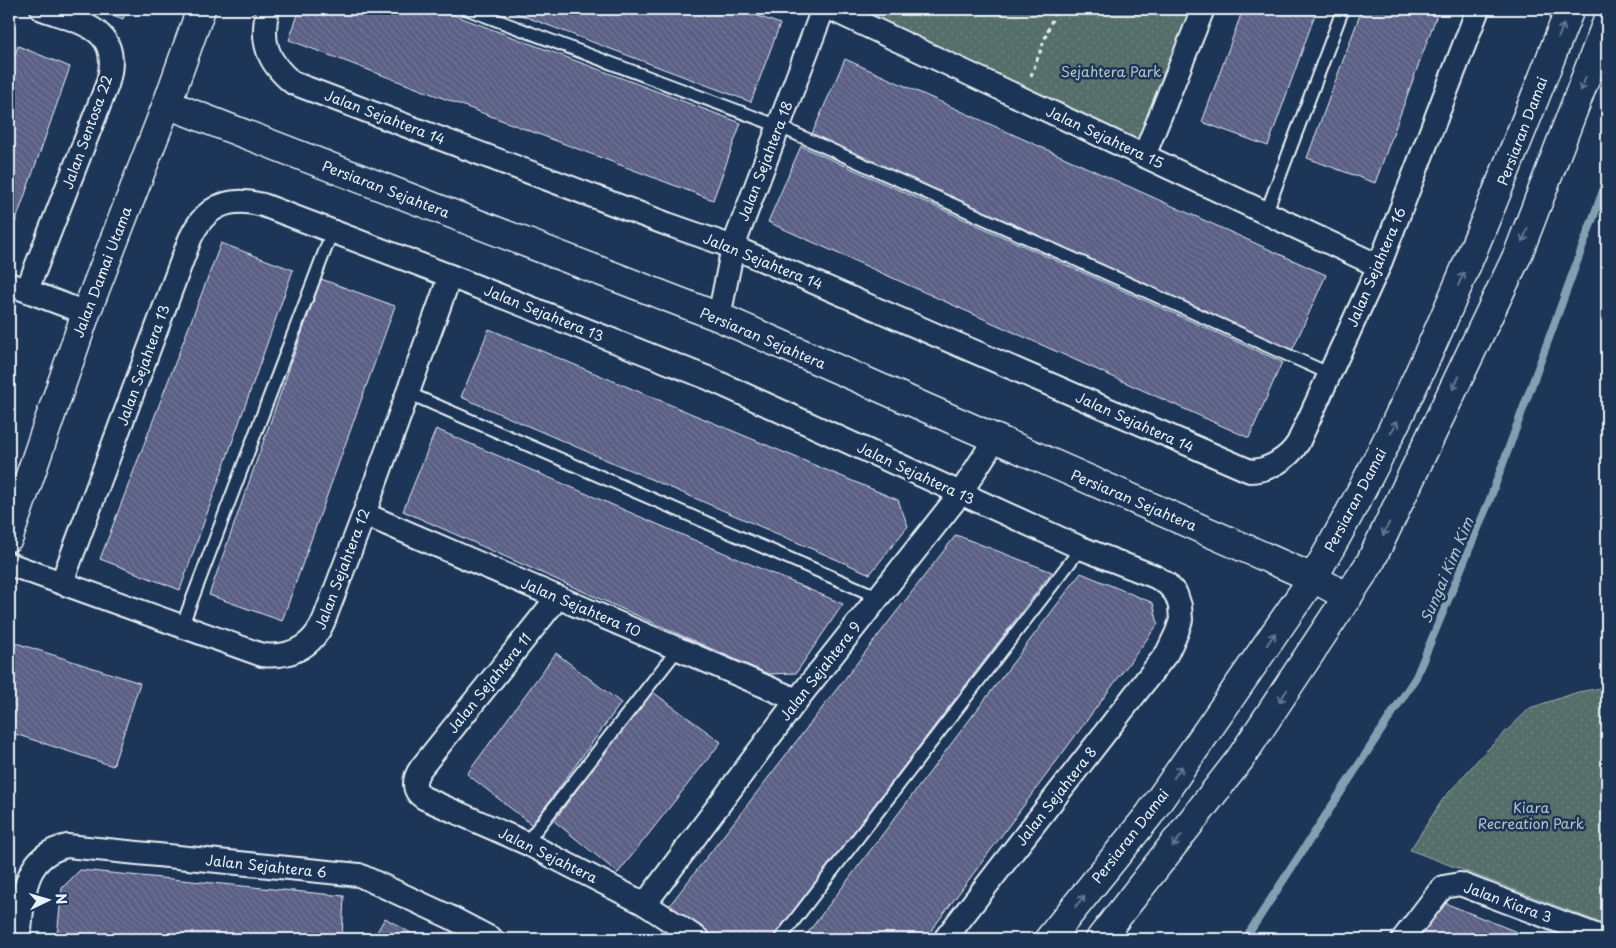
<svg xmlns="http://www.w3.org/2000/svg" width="1616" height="948" font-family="'Playpen Sans',sans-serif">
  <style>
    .park { fill: url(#park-dots); stroke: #9eb0b1 }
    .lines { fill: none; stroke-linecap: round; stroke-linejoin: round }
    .stream { stroke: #82a0b2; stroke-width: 8 }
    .building { fill: url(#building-back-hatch); stroke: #e8f1f8 }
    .service-casing { stroke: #e8f1f8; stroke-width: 15 }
    .minor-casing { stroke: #e8f1f8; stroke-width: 26 }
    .tertiary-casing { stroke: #e8f1f8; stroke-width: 31 }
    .secondary-casing { stroke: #e8f1f8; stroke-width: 31 }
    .path { stroke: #e8f1f8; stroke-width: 3; stroke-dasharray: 4 4; stroke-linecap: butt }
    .service { stroke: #1d3557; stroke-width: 11 }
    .minor { stroke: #1d3557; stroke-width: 22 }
    .tertiary { stroke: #1d3557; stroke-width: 28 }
    .secondary { stroke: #1d3557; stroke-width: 28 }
    .oneway { stroke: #64778f }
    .labels { text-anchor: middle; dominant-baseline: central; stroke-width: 5; stroke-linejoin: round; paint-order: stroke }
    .park-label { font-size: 14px; fill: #b5c3c6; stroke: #1d3557 }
    .street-label { font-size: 14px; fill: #e8f1f8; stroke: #1d3557 }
    .water-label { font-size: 15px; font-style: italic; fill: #acc2cf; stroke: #1d3557 }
  </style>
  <defs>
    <pattern id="park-dots" width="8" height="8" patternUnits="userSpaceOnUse" patternTransform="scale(1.25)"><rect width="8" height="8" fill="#556e6a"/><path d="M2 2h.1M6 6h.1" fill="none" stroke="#6d8380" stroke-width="1.8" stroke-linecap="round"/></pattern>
    <pattern id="building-back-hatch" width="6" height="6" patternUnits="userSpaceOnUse" patternTransform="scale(1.25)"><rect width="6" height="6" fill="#5a5f85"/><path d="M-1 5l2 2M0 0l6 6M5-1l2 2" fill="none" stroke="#727697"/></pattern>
  </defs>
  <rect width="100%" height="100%" fill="#1d3557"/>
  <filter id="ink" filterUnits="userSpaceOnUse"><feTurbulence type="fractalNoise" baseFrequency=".02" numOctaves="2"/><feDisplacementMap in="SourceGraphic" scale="10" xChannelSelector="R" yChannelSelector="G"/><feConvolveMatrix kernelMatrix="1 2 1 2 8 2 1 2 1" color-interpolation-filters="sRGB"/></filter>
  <g filter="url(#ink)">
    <g class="park">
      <polygon points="831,9 1203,9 1144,156"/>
      <polygon points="1607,687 1607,925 1410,850 1443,799 1483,754 1530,708 1578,692"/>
    </g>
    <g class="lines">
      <polyline class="stream" points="1245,939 1416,677 1490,499 1607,180"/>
    </g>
    <g class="building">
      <polygon points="97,9 127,9 123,19"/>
      <polygon points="300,9 438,9 741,123 713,200 289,40"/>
      <polygon points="505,9 739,9 780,24 751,102"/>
      <polygon points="1243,9 1317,9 1268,146 1202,122"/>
      <polygon points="1362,9 1439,9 1375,183 1307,158"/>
      <polygon points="18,46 70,67 9,240 9,73"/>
      <polygon points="845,59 1326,275 1292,351 811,136"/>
      <polygon points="801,146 1282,362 1249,438 768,222"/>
      <polygon points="221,243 293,270 180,590 100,559"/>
      <polygon points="321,279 395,306 282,621 209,595"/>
      <polygon points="489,329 898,500 908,526 870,574 461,397"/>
      <polygon points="436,429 843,604 796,673 768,674 403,511"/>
      <polygon points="956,535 1052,572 772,939 714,939 669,906"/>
      <polygon points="1081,573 1153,603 1158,624 925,939 803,939"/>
      <polygon points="16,643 140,683 113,766 9,732 9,664"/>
      <polygon points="556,653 621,703 532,825 467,774"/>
      <polygon points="650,690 721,742 618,873 554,821"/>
      <polygon points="80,870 344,896 342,939 96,939 57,936 62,888"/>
      <polygon points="1440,901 1534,939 1411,939"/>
      <polygon points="385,918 421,939 373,939"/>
    </g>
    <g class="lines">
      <defs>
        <g id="service">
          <polyline points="467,9 778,126 1330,374"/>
          <polyline points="1266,213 1343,9"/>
          <polyline points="408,393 878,597"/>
          <polyline points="182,626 332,232"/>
          <polyline points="526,843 678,649"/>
          <polyline points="780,939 1081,548"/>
        </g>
        <g id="minor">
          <path d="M268,9C260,41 267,62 293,83L667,224L733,247L1250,471C1268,471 1288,459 1298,443L1379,266L1478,9"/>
          <polyline points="831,9 1379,266"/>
          <polyline points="1144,156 1203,9"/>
          <polyline points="9,284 86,313"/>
          <path d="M27,290L107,85C124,29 84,24 42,9"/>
          <polyline points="719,317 733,247 823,9"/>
          <polyline points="364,514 797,700"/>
          <path d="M9,564L262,655C290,658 313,647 324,620L364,514L450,276"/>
          <path d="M62,582L190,239C205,206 229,196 263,205L450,276L708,378L1081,548L1156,577L1167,584L1176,594L1180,606L1181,620L1177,632L1167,653L945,939"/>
          <path d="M558,597L421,768C413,779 412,791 424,798L526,843L645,904L698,939"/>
          <polyline points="645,904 797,700 960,494 995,439"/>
          <path d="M19,939C24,901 20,856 67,846L359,875L450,917L492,939"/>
          <polyline points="1403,939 1438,893 1444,887 1460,884 1606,939"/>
        </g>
        <g id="tertiary">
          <polyline points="167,104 719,317 1313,578 1348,597"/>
          <polyline points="9,537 86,313 167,104 201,9"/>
        </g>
        <g id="secondary">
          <path d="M1049,939L1149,815L1313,578C1419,398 1493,203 1570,9"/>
          <polyline points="1100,939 1240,759 1370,563 1518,254 1607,22"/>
        </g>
      </defs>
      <use href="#service" class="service-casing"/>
      <use href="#minor" class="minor-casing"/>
      <use href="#tertiary" class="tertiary-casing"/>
      <use href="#secondary" class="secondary-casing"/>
      <polyline class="path" points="1031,76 1056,9"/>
      <use href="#service" class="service"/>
      <use href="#minor" class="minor"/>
      <use href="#tertiary" class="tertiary"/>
      <use href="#secondary" class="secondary"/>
    </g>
    <defs><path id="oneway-shaft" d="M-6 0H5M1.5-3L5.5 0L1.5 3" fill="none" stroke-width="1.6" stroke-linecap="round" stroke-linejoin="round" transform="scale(1.25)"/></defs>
    <g class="oneway">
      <use href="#oneway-shaft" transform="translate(1561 31) rotate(-69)"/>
      <use href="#oneway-shaft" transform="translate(1583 84) rotate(111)"/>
      <use href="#oneway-shaft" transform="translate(1525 235) rotate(111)"/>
      <use href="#oneway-shaft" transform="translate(1461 279) rotate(-66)"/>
      <use href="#oneway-shaft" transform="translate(1456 383) rotate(116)"/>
      <use href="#oneway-shaft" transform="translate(1394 427) rotate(-63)"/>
      <use href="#oneway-shaft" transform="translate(1386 529) rotate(116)"/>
      <use href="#oneway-shaft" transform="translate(1271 639) rotate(-55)"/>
      <use href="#oneway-shaft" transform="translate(1283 696) rotate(124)"/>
      <use href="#oneway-shaft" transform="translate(1178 772) rotate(-55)"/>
      <use href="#oneway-shaft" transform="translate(1177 841) rotate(128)"/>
      <use href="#oneway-shaft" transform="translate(1080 901) rotate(-51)"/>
    </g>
  </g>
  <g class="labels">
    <g class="park-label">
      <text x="1111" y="71">Sejahtera Park</text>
      <text x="1531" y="807">Kiara<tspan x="1531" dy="16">Recreation Park</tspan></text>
    </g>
    <g class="street-label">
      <text transform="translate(385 117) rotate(21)">Jalan Sejahtera 14</text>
      <text transform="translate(1522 131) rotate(-69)">Persiaran Damai</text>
      <text transform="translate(87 132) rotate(-70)">Jalan Sentosa 22</text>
      <text transform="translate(1105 137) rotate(25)">Jalan Sejahtera 15</text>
      <text transform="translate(765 161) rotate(-69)">Jalan Sejahtera 18</text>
      <text transform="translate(386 189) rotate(21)">Persiaran Sejahtera</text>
      <text transform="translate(763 261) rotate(22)">Jalan Sejahtera 14</text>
      <text transform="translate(1376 267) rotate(-67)">Jalan Sejahtera 16</text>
      <text transform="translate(102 272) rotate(-69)">Jalan Damai Utama</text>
      <text transform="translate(544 313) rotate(22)">Jalan Sejahtera 13</text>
      <text transform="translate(763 338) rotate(23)">Persiaran Sejahtera</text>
      <text transform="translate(143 365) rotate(-70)">Jalan Sejahtera 13</text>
      <text transform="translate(1135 422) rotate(24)">Jalan Sejahtera 14</text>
      <text transform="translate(916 473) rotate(25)">Jalan Sejahtera 13</text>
      <text transform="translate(1134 500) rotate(23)">Persiaran Sejahtera</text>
      <text transform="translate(1355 500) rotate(-62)">Persiaran Damai</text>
      <text transform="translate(342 569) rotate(-69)">Jalan Sejahtera 12</text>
      <text transform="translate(581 607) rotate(23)">Jalan Sejahtera 10</text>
      <text transform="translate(820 671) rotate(-52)">Jalan Sejahtera 9</text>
      <text transform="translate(489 683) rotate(-51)">Jalan Sejahtera 11</text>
      <text transform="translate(1056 796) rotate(-52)">Jalan Sejahtera 8</text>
      <text transform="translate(1130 836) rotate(-52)">Persiaran Damai</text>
      <text transform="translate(548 855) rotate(26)">Jalan Sejahtera</text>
      <text transform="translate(266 866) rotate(6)">Jalan Sejahtera 6</text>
      <text transform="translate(1508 902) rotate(20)">Jalan Kiara 3</text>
    </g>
    <g class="water-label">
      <text transform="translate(1446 570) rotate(-67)">Sungai Kim Kim</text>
    </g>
  </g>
  <rect width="1616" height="948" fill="none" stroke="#1d3557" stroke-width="30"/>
  <rect x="15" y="15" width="1586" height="918" fill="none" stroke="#e8f1f8" stroke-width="2" filter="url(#ink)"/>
  <g transform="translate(48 900) rotate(85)" stroke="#1d3557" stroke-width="4" paint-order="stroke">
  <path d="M0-4L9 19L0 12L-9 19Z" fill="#e8f1f8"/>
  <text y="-8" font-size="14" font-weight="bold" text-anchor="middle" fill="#e8f1f8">N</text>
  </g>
</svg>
